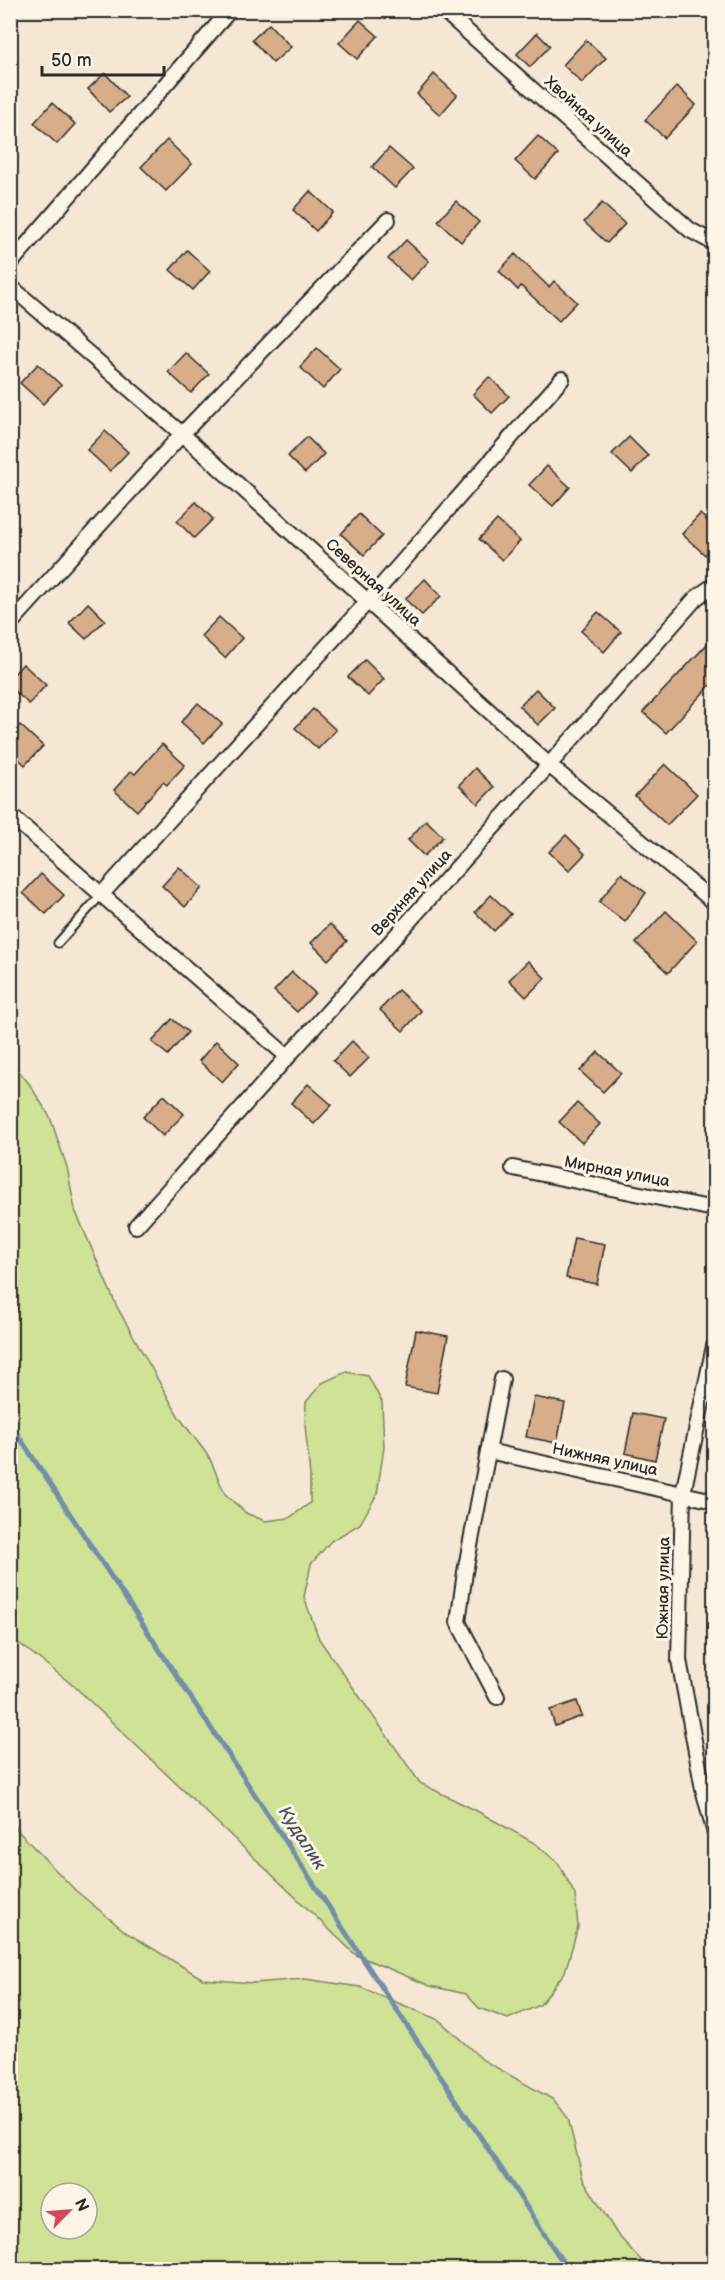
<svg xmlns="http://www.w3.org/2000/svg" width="725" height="2280" font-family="'Balsamiq Sans',sans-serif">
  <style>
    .green { fill: #cfe296; stroke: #7d8660; stroke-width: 1.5; fill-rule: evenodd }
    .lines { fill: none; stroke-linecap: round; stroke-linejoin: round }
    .stream { stroke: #728ea9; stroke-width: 5 }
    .building { fill: #d8ad89; stroke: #2b2b2b; stroke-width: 1.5 }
    .lane-casing { stroke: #2b2b2b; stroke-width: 11 }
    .street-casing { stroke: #2b2b2b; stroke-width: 18 }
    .lane { stroke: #fcf5e5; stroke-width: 7 }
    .street { stroke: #fcf5e5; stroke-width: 14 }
    .labels { text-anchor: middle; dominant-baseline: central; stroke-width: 6; stroke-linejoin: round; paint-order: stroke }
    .street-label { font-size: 16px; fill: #2b2b2b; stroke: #fcf5e5 }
    .water-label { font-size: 18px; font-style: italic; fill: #495460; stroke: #fcf5e5 }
  </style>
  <rect width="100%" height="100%" fill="#f5e7d3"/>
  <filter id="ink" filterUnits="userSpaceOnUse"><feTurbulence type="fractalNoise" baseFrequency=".0167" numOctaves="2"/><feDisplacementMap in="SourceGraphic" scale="12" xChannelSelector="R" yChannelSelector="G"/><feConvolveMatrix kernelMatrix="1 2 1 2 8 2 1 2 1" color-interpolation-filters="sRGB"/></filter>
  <g filter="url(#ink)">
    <g class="green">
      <polygon points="11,1061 30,1085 50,1117 67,1167 75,1210 117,1307 179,1417 209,1457 225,1494 246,1513 265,1521 289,1518 310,1503 310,1476 305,1425 306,1402 322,1383 346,1372 368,1376 382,1402 384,1447 377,1494 360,1524 331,1541 311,1564 304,1597 319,1639 420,1783 477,1811 536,1844 559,1864 575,1895 578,1927 565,1972 540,2005 508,2019 479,2008 466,1994 430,1986 356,1955 74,1686 11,1637"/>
      <path d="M11,1820L19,1832L75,1890L127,1933L203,1979L253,1983L305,1979L360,1987L439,2020L483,2060L554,2100L568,2118L583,2179L617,2234L649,2269H11ZM51,2193H87V2229H51Z"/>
    </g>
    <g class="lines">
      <polyline class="stream" points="10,1423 568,2270"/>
    </g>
    <g class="building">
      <polygon points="360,20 378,36 357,59 339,43"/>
      <polygon points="269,24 291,47 273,63 252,40"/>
      <polygon points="537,33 550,46 530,67 517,54"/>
      <polygon points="586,40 606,58 582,83 563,65"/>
      <polygon points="105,73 127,97 109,112 88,89"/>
      <polygon points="434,74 457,95 440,115 417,94"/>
      <polygon points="677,86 696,105 665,138 645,120"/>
      <polygon points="52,103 75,124 57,144 34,123"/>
      <polygon points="538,136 558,154 535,179 515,161"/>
      <polygon points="167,140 192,164 166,191 141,167"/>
      <polygon points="389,148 413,169 395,188 372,167"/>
      <polygon points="310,191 333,212 316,231 293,210"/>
      <polygon points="456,201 479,222 461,242 438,221"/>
      <polygon points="602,203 625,224 607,243 584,222"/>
      <polygon points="406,240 429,261 411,280 388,259"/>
      <polygon points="187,250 210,271 193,290 170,270"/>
      <polygon points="515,254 549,287 554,281 577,302 559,321 521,286 518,290 499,271"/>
      <polygon points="317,348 340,369 323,389 300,367"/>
      <polygon points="186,353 209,374 191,393 168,372"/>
      <polygon points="38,364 61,385 43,404 20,383"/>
      <polygon points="489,377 509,396 492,413 473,394"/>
      <polygon points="105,431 128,452 110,471 87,450"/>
      <polygon points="307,437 324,454 305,473 288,456"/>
      <polygon points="629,437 648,456 632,473 612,454"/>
      <polygon points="547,466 570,487 553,506 529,485"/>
      <polygon points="196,502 213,519 194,538 177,521"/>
      <polygon points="359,514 382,536 364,555 341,534"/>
      <polygon points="700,514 714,527 714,544 705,555 682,534"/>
      <polygon points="497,520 520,541 502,560 479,539"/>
      <polygon points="425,579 441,596 422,615 405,599"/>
      <polygon points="88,603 105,620 86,639 69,623"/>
      <polygon points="598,612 621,632 604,652 581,631"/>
      <polygon points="219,617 242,638 225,658 201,636"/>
      <polygon points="714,637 714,681 666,733 643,712"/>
      <polygon points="365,660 384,679 368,696 348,677"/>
      <polygon points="23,664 46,685 29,704 10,687 10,678"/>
      <polygon points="536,689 555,708 538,725 519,706"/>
      <polygon points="198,703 222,724 204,743 181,722"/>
      <polygon points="313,709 336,730 318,749 295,728"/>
      <polygon points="20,725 43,746 25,765 10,751 10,735"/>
      <polygon points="162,744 185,765 167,785 163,782 137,811 114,790 131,771 135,774"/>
      <polygon points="665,764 697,794 667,825 635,796"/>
      <polygon points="475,768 494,787 478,804 459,785"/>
      <polygon points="426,820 443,837 424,856 408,840"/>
      <polygon points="566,835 585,854 569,871 549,852"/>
      <polygon points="179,867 202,888 185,907 162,886"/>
      <polygon points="621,873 646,893 625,922 599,902"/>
      <polygon points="41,874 64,895 46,914 23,893"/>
      <polygon points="491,895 511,914 494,931 475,912"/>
      <polygon points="666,911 697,941 668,973 636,943"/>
      <polygon points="330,924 347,941 328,960 311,943"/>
      <polygon points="528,961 545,978 526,997 509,980"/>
      <polygon points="292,972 315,993 297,1012 274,991"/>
      <polygon points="398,990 421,1011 403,1031 380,1010"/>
      <polygon points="172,1019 188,1032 168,1055 152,1042"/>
      <polygon points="216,1041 239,1063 222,1082 199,1061"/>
      <polygon points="352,1041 369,1058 350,1077 333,1061"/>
      <polygon points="598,1052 621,1073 603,1092 580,1071"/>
      <polygon points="308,1084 332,1105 314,1124 291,1103"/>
      <polygon points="164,1095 184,1114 163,1136 143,1117"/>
      <polygon points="577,1103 600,1124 582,1143 559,1122"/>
      <polygon points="574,1238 605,1244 597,1284 566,1278"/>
      <polygon points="416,1330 448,1336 437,1393 405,1387"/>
      <polygon points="534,1397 565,1403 557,1443 526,1437"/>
      <polygon points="633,1413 664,1419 655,1460 625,1453"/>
      <polygon points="577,1701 582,1716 555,1726 550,1710"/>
    </g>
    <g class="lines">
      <defs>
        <polyline id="lane" points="58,943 101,895"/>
        <g id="street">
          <polyline points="443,10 690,230 714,243"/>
          <polyline points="10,264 230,10"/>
          <polyline points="10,286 182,434 549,765 714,902"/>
          <polyline points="10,624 182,434 388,220"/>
          <polyline points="10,815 288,1057"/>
          <polyline points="101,895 369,600 562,379"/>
          <polyline points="513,1168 714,1209"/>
          <polyline points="136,1226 549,765 696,598 714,585"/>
          <polyline points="714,1346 683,1493 679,1660 703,1789 714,1830"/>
          <polyline points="488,1451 714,1501"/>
          <polyline points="497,1697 458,1622 465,1572 502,1379"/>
        </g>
      </defs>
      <use href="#lane" class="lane-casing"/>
      <use href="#street" class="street-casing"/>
      <use href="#lane" class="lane"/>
      <use href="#street" class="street"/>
    </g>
  </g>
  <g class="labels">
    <g class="street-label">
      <text transform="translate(588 117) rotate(42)">Хвойная улица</text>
      <text transform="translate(373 583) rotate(42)">Северная улица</text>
      <text transform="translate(412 893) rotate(-48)">Верхняя улица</text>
      <text transform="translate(617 1172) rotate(11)">Мирная улица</text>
      <text transform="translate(605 1460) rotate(12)">Нижняя улица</text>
      <text transform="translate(664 1588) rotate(-89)">Южная улица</text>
    </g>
    <g class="water-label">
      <text transform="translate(302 1838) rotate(57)">Кудалик</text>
    </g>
  </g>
  <rect width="725" height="2280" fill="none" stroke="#fcf5e5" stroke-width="36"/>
  <rect x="18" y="18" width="689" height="2244" fill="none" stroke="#2b2b2b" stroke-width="2" filter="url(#ink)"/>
  <g transform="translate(69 2211) rotate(65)"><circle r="28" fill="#fcf5e5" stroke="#a8a49b" stroke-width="1.5"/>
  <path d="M0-4.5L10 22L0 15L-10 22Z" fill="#d1495b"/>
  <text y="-9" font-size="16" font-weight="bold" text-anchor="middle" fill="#2b2b2b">N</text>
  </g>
  <path d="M42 66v9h122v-9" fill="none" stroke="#2b2b2b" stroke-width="3"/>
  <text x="51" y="66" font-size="18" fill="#2b2b2b" stroke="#fcf5e5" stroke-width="4.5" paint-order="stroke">50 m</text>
</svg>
